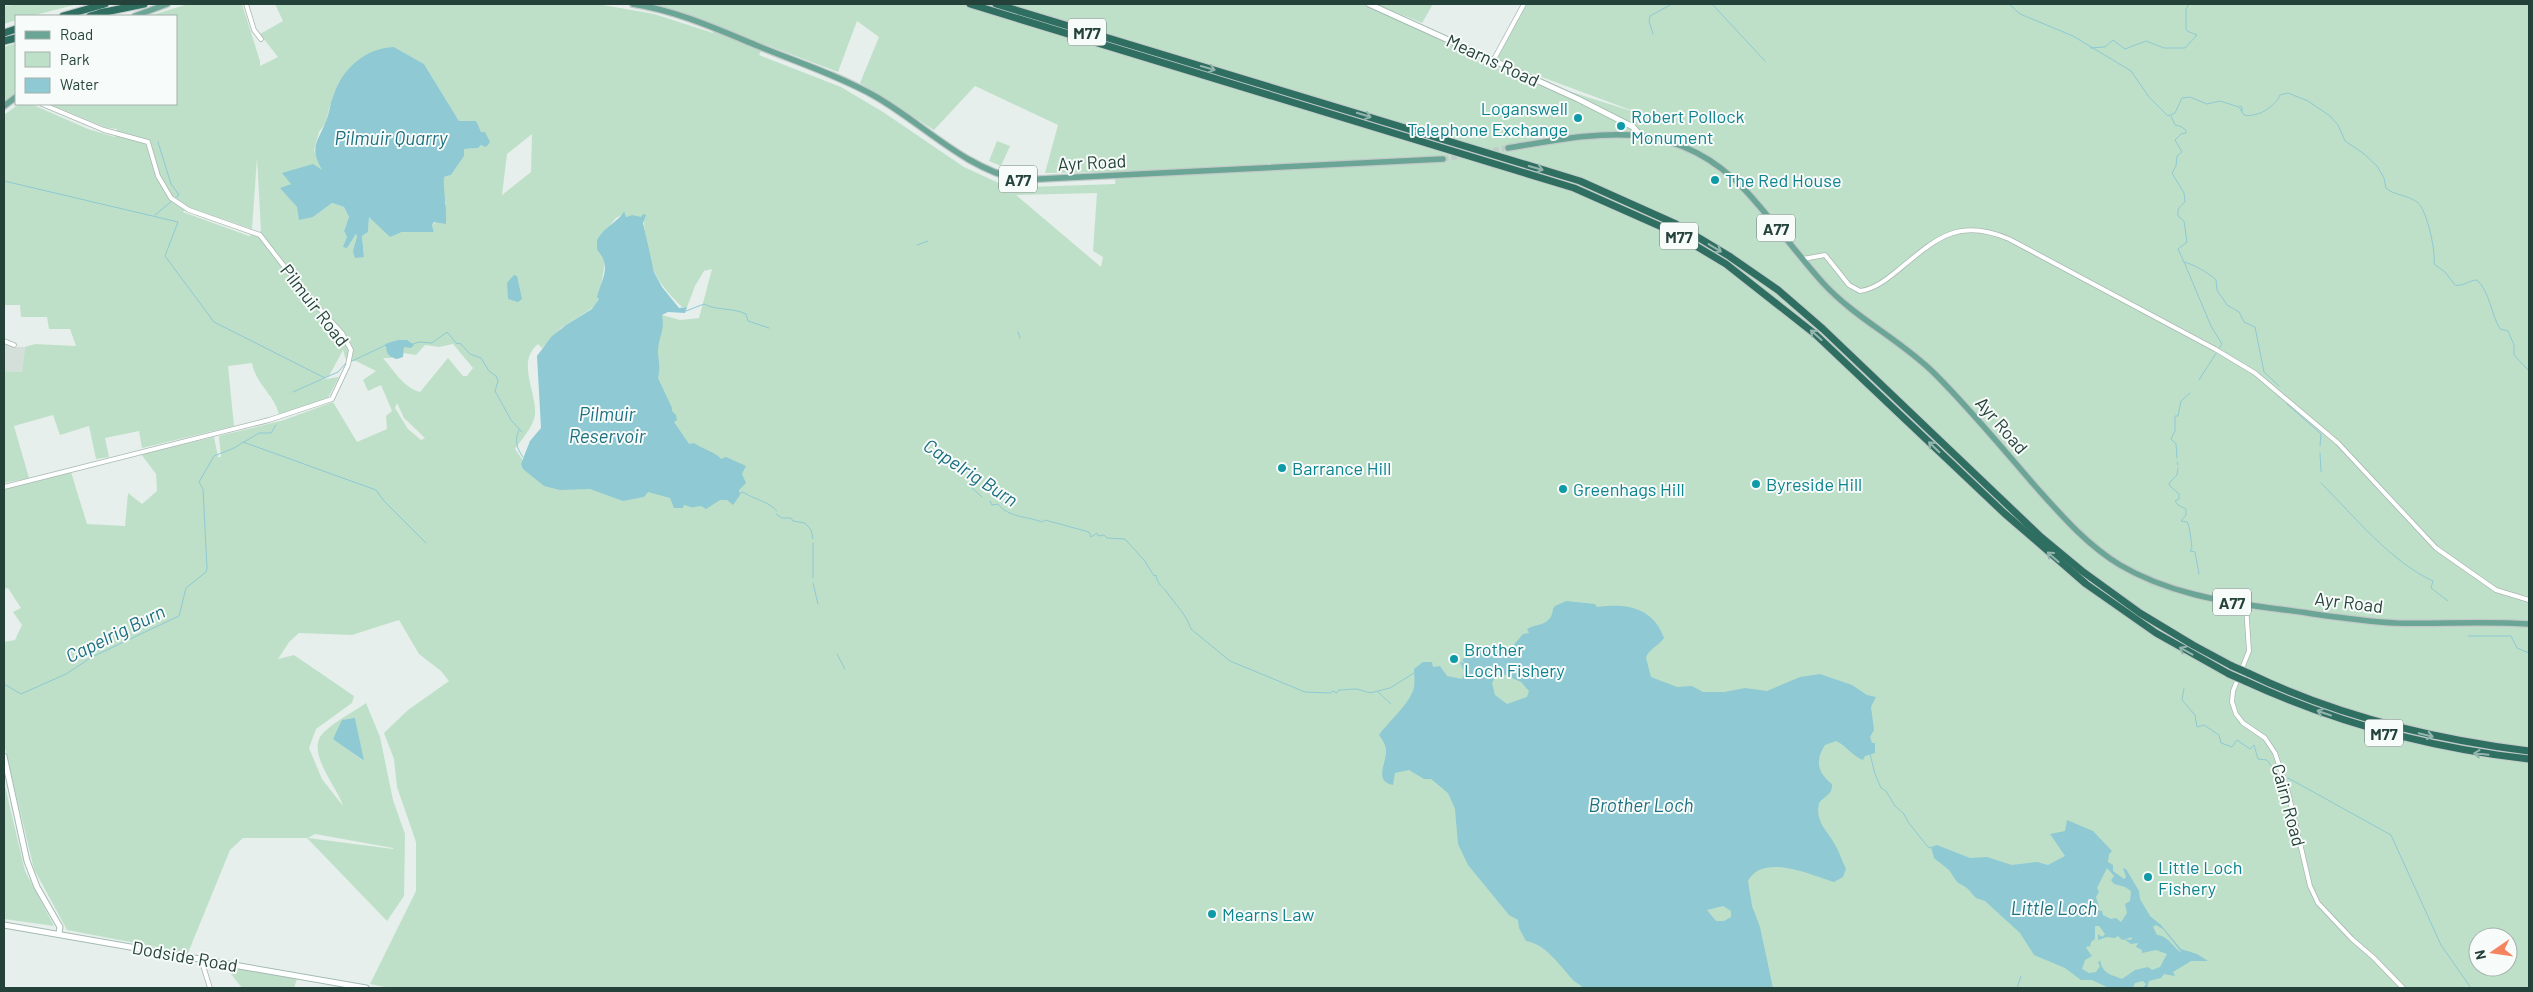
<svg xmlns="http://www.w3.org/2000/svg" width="2533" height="992" font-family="Barlow,sans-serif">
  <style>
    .built { fill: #d4dfda }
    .green { fill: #bfe0c8; fill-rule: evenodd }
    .water { fill: #8ec9d4; fill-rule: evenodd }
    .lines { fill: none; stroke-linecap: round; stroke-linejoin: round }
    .stream { stroke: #8ec9d4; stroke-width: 1 }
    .primary-tunnel { stroke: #bfccc8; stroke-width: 5.5; stroke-dasharray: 5.5 3; stroke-linecap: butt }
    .street-casing { stroke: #a8b8b2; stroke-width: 5.5 }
    .secondary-casing { stroke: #a4bbb3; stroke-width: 7 }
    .primary-casing { stroke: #c2cac8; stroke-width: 8 }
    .highway-casing { stroke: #c2cac8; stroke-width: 9 }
    .street { stroke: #fff; stroke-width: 4 }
    .secondary { stroke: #fff; stroke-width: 5 }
    .primary { stroke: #6aa596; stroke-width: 5.5 }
    .highway { stroke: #2f6f62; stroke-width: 7 }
    .highway-bridge-casing { stroke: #c2cac8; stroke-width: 9; stroke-linecap: butt }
    .highway-bridge { stroke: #2f6f62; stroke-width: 7 }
    .oneway { stroke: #93b5ae }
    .culture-dot { fill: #0f9aa8; stroke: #f7fbf9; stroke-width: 2 }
    .labels { text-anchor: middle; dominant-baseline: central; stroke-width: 4; stroke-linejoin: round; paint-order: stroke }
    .shield { fill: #f7fbf9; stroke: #637a73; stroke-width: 1 }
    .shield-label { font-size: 16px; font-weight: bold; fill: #24423a }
    .street-label { font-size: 18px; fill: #24423a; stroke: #f7fbf9 }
    .culture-label { font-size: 18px; fill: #0d838f; stroke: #f7fbf9; text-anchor: start }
    .water-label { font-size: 19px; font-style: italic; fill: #1c6f80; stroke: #f7fbf9 }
  </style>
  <rect width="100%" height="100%" fill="#e6efeb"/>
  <polygon class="built" points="4,343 12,347 25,347 22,372 4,371"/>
  <g class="green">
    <polygon points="21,4 78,4 31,16 16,16 16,20 4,24 4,6"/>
    <path d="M188,4H242L260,61V66L278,57L260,34L283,21L275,4L603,5L654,14L713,33L711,22L651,4H1363L1508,72L1644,115L1493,59L1521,6L1519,4H2529V988H390L370,984L416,891V842L397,787L394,759L384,733L408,710L449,681L441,671L419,654L399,620L352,635L299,633L289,642L278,659L294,655L354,696L352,703L316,729L309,748L322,779L343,806C337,786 304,751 324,732C336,721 353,712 366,703L380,737L393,800L405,834L404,896L387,921L307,838H243L230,850L188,953L67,930L34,869L4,744V642L15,640L22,625L13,612L21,608L8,588L4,589V489L71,472L87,524L125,526L128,493L142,504L157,491L156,474L141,454L214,437L218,457H221L219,436L284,420L333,402L357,442L387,429L386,416L392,411L381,385L368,391L363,380L376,371L356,361L346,360L343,350L329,376L320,380L339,377L328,398L279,415C275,395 256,385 252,363L228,366L234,426L142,448L139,431L105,438L109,457L96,459L89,426L60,435L53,415L14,426L29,478L4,483V371L22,372L25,347L35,344L76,346L70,329H49L47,317H21L20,305H5L4,115L19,104H31L88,129L115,137L117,129L107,128L49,104H176V16H149ZM857,21L879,37L860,83L934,130L975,86L1058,125L1045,173L1116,172L1115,184L1027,187L1003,185L964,167L883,112L841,87L759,55L764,44L838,72ZM394,47L424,64L459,121L481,132V145L478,148L464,149V156L451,175L444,177L443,196L446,203L437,221L432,225L434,231L402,232L390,236L369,216L368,232L362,236L364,257L356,234L347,248V237L344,231L349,217L344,207L332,203L313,217L297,207L281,188L291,184L283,173L323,171L314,150L319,132L326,123L329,109L339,82ZM532,134L531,172L502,195L507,154ZM257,158L261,231L249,236L183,212L188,207L252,229ZM1097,193L1093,251L1103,257L1101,267L1016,195ZM622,215L626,217L632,215L644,220C643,229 651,265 655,273C661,286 672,297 682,307H687L695,286L704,271L712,269L699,318L680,320L662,315L527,466L515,449C522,439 533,427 535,415C537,392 516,362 538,344L542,348L561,328L594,307L599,299L605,261L604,256L597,250V241L616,218ZM398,340L413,345L404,347L403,353L416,355L425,345L439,347L453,344L473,368L467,376H463L448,358L420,392C403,387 395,372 383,358H392L386,346ZM397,403L404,418L425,438L421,440L408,429L395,408ZM355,718L363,760V761L333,738ZM315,834L393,848V849L308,838ZM2478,937H2508V967H2478Z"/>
    <polygon points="1376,4 1433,4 1422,23"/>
    <polygon points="16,43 16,93 4,102 4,47"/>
    <polygon points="997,141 1010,146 1001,166 989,161"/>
    <polygon points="4,782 25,871 54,926 4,919"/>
    <polygon points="224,965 297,978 294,988 242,988"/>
  </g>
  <g class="water">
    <path d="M394,47L424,64L459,121H476L481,132H485L490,142L486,147L481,145L478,148L464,149V156L451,175L444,177C443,193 447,207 446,224L434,222L432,225L434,232H402L390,237L369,217L368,232L362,236L364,257L355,258L353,251L357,237L356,234L347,248L343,247L347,237L344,231L349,217L344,207L332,203L313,217L299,220L297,207L280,188L291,184L282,173L313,164L322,170C310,148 316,144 325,124C329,116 330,103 334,94C343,68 366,48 394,47Z"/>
    <path d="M624,211L626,217L632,215L641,217L643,214L646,215L643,223L654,272L662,287L679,308L687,307L685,313L668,312L662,315C665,331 659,336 658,350C658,361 661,367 658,378L672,408V411L676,415L677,420L674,422L689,444L694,443C702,449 716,452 721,459L726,457L746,466L742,474L746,483L739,490L740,495L733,505L727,500H720L706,509L701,506C688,508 695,508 684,505L683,508H674L670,498L648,492L644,497L623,501L590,489L560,490L544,486L523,469L521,464L530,441L541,428L537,356L551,337L566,325L592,309L599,299L597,297C602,279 612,265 597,250V241C602,228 621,220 624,211Z"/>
    <polygon points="514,275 517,276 522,299 518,302 508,299 507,283"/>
    <path d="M398,340H407L414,345L411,348L404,347L403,357L397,359C385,356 388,351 385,344Z"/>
    <path d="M1566,601L1595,604L1597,607C1626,603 1653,607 1664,638C1659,646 1649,648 1646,658L1651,677L1677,687L1692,686L1703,692H1724L1745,688L1767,691L1800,677L1820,674L1852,685L1867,695L1876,697L1871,707L1874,730L1870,737L1872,743H1875V753L1865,756L1863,760C1852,756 1847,746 1836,741L1825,745C1815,760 1817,772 1832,784C1833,795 1825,795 1819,803C1815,822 1826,829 1834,843C1839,851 1842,861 1846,869L1843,877L1834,882C1813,876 1763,852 1748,881L1752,906L1760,927L1773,988H1583C1580,984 1578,984 1574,981C1559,965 1546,944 1526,941L1519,928L1518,920L1509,915L1468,865L1458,844L1455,809L1448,793L1431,779H1424L1409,770L1395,773L1393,785C1373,781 1387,763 1386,750C1386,745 1382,739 1379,735C1388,722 1406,707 1412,693C1416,685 1414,677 1414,669L1423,662H1432L1433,667L1440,666L1447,676L1462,679L1464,672L1460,662L1465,663L1462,660C1477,645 1492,651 1511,648L1523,634L1529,633L1527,629C1535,624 1544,626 1550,618C1554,613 1551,610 1555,606ZM1503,674L1521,682L1529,691L1527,697L1507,704L1495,695L1492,683L1495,677ZM1723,906L1731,911V917L1724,921H1716L1707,910Z"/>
    <polygon points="355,718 364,761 333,739 342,720"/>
    <path d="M2067,820L2093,831L2112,851L2109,854L2108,862L2113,865V871L2124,879L2126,877L2123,868L2126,869L2139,891L2140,899L2150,916L2161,925L2181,949L2197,954L2208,961H2191L2173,972L2175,976L2164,974L2161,978L2149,981L2147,988H2143L2146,984L2143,981L2135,983L2133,988H2136H2109L2092,980H2081L2065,968L2034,955L2020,933L1985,901L1976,898L1967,888L1957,882L1949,870L1934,858L1931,847L1937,845L1970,858L1987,857L2012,865L2037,862L2048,865L2065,856L2050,834L2065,831ZM2107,868L2114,876L2111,880L2114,884L2125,887L2131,891L2130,901L2125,904L2127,913L2121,922L2116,918L2111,919L2103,915L2102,911L2097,910L2099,907L2096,897L2099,892L2097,888ZM2156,925L2163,929L2182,953C2173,948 2169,936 2157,935L2153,927ZM2095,926H2099L2105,934L2102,937L2098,934V940L2107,937L2115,938L2118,936L2122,940L2132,937L2131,940L2124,939L2131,944L2138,943L2136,947L2142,950V953L2156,950L2167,954L2160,967L2152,970L2148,967L2135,970L2122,979C2111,974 2103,975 2100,960L2098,963L2100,966L2096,972L2089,973L2082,969L2085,960L2092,956L2086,948L2088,946L2090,947L2091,942L2095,939Z"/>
  </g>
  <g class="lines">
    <g class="stream">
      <polyline points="1712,4 1765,61"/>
      <path d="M2009,4L2020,14L2073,36L2131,71L2149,97L2168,116L2175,113L2182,98L2190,97L2207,104L2220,101L2239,107L2244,115C2257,118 2275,107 2280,95L2288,93L2308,101L2330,116L2338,125L2345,141L2363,153L2377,166L2384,178L2386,188C2393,195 2408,195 2417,202C2427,209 2436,252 2434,264L2445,272L2455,285C2463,287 2469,280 2477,280C2490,292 2491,314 2500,329L2508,331L2514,345V355L2529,371"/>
      <polyline points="1653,34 1649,21 1650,16 1672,4"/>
      <polyline points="2090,48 2105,47 2113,40 2125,49 2146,41 2164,48 2185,48 2197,35 2187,31 2186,28 2186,9 2189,4"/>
      <polyline points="2240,106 2242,107 2242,112"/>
      <path d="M2171,116L2175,125L2180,126L2186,130V133L2181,134L2175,140L2182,152L2177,156L2176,166L2172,173L2184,193L2185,202C2181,206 2177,207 2178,216L2184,221L2187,242L2178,249L2184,262L2211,326L2222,344L2199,380"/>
      <polyline points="4,181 178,222 165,256 214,322 325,378"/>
      <polyline points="155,215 179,195 171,184 158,142"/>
      <polyline points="917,245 928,241"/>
      <path d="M2184,262C2193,264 2209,273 2216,280L2217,290L2227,305L2239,312L2244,322L2255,327L2264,372L2279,386"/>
      <path d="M686,311L704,304C717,311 731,307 746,314L748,321L769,328"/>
      <polyline points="1018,332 1020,338"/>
      <polyline points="410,345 419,342 432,343 447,332 456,343 461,344 470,354 481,358 489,371 496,376 498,381 495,391 511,420 522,432"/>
      <polyline points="350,362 386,345"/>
      <polyline points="293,392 338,372 346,363"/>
      <polyline points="2278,396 2281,398"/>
      <polyline points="2287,404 2321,434 2320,446"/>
      <path d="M519,430C514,440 517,449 523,457"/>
      <polyline points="243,442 376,490 384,501 426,543"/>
      <polyline points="2320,453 2321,472"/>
      <polyline points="2177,458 2176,444 2171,439 2175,431 2175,416 2178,416 2181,401 2190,393"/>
      <polyline points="2177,462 2178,465"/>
      <path d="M2178,468L2177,475L2170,482L2169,485L2179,494V499L2175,501L2178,505L2186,509V515L2181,521L2187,522C2190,526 2191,541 2192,548L2190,551L2195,552L2199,574"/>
      <path d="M2321,483C2354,516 2391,562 2433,581L2431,588L2448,601"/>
      <polyline points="970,486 982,497"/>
      <path d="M739,494L743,492C753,499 770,502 777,511"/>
      <path d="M990,501L992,505L998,504C1009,518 1027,516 1042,522L1045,520L1089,532L1091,537L1097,533L1098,536L1104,535L1107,538L1125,539L1144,560L1154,576L1156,575C1157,584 1162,586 1166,591C1174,603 1187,615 1191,629L1230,661L1305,692L1330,693L1333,691L1337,693L1339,690C1345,690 1351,689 1356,689C1364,690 1369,695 1377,691L1391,704"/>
      <polyline points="776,514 782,518 791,518 793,521 805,523 811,530 813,539"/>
      <polyline points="813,578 813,543"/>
      <polyline points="813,583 818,604"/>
      <polyline points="2468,636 2511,636 2517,648 2529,653"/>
      <polyline points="837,654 845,669"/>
      <polyline points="4,684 21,694 66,674 92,657 179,616 186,588 206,572 207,568 203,489 199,482 214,456 234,448 259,433 271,433 276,425"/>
      <polyline points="2184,688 2182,700 2195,715 2197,727 2204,725 2219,735 2221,743 2232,747 2237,740 2250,749 2254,745 2258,759 2267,760 2277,774"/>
      <polyline points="1378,691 1390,688 1414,673"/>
      <polyline points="1870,754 1875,774 1881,788 1886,791 1895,806 1904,814 1908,822 1928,847 1931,848"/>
      <polyline points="2288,778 2391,835 2441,945 2471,988"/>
      <polyline points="2017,988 2021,976"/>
    </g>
    <polyline class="primary-tunnel" points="1443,159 1508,148"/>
    <defs>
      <g id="street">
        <polyline points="246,4 254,30 261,39"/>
        <polyline points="1493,61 1524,4"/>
        <path d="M1803,259L1825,255L1849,285L1860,291C1874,289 1886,280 1897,271C1936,239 1957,217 2009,239L2215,349L2255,373L2338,443L2436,548L2496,590L2529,600"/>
        <polyline points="4,341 14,345"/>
        <polyline points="4,487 269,420 332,399 348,365 351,350 342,333 304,292 260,235 189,210 171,198 158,176 148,142 104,130 42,104"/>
        <polyline points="2246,605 2249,651 2233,691 2232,702 2236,714 2243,723 2265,738 2275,753 2288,792 2310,886 2318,903 2352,939 2374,958 2403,988"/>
        <polyline points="201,959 210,988"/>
      </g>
      <g id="secondary">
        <polyline points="1369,4 1578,99 1633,127 1640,135"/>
        <polyline points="4,756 27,861 37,887 60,927 59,933"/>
        <polyline points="4,925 366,988"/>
      </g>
      <g id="primary">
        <path d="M633,4C678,11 717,29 758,46C797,62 837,75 873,95C923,123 963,168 1020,180L1443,159"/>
        <polyline points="135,16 167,4"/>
        <polyline points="4,106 16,97"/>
        <path d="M1508,148C1598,133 1674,115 1745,190C1773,220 1796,253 1823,283C1856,319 1901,340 1935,374C1971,410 2003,449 2036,487C2062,516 2087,545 2120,565C2166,592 2218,601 2270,608C2312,613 2354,621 2396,623C2441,624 2485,621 2529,624"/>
      </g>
      <g id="highway">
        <polyline points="970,4 1574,188 1671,231 1726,264 1815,334 2004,513 2086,584 2156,633 2229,674"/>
        <polyline points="996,4 1580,181 1676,224 1729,256 1778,290 1823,329 2041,537 2082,571 2140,613 2193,645 2232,666"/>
        <polyline points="100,13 144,4"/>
        <polyline points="63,16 105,4"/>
        <polyline points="90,16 104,12"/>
        <polyline points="4,33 16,29"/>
        <polyline points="4,41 16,38"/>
        <path d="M2248,673C2337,716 2432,739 2529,751"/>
        <path d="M2245,681C2336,723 2430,748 2529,759"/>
      </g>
    </defs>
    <use href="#street" class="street-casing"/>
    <use href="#secondary" class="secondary-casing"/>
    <use href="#primary" class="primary-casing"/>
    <use href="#highway" class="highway-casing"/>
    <use href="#street" class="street"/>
    <use href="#secondary" class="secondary"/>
    <use href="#primary" class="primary"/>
    <use href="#highway" class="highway"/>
    <defs>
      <g id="highway-bridge">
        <polyline points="2232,666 2248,673"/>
        <polyline points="2229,674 2245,681"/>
      </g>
    </defs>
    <use href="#highway-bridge" class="highway-bridge-casing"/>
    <use href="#highway-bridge" class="highway-bridge"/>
  </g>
  <defs><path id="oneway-shaft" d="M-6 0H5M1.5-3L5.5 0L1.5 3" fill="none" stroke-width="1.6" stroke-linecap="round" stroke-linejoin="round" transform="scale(1.25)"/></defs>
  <g class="oneway">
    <use href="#oneway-shaft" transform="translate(1208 68) rotate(16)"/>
    <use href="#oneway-shaft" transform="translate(1364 115) rotate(17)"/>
    <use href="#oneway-shaft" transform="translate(1536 168) rotate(16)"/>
    <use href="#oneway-shaft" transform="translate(1715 248) rotate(31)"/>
    <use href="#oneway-shaft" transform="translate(1816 335) rotate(-138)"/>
    <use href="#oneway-shaft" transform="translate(1934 447) rotate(-136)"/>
    <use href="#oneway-shaft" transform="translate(2053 557) rotate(-139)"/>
    <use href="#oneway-shaft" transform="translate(2186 651) rotate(-151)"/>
    <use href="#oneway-shaft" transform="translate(2324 713) rotate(-161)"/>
    <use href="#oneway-shaft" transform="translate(2426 735) rotate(13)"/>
    <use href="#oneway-shaft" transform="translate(2481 754) rotate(-174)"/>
  </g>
  <g class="culture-dot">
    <circle cx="1578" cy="118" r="5"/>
    <circle cx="1621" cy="126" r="5"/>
    <circle cx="1715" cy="180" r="5"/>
    <circle cx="1282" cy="468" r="5"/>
    <circle cx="1756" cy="484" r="5"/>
    <circle cx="1563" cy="489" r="5"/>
    <circle cx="1454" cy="659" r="5"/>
    <circle cx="2148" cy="877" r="5"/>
    <circle cx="1212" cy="914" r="5"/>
  </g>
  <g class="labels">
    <g class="shield">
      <rect x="1068" y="18.5" width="38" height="27" rx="4"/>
      <rect x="999" y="165.5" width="38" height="27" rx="4"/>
      <rect x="1757" y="214.5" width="38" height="27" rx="4"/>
      <rect x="1660" y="222.5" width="38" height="27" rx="4"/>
      <rect x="2213" y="588.5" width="38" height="27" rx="4"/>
      <rect x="2365" y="719.5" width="38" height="27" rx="4"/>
    </g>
    <g class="shield-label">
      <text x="1087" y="32">M77</text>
      <text x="1018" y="179">A77</text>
      <text x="1776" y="228">A77</text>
      <text x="1679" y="236">M77</text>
      <text x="2232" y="602">A77</text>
      <text x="2384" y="733">M77</text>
    </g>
    <g class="street-label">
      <text transform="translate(1493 60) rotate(25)">Mearns Road</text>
      <text transform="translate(1092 162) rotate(-3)">Ayr Road</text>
      <text transform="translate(315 305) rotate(52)">Pilmuir Road</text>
      <text transform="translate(2002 425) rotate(49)">Ayr Road</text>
      <text transform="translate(2349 602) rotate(7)">Ayr Road</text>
      <text transform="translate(2289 805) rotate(75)">Cairn Road</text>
      <text transform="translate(185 956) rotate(10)">Dodside Road</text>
    </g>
    <g class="culture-label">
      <text x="1568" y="108" text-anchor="end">Loganswell<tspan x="1568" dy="21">Telephone Exchange</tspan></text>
      <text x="1631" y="116">Robert Pollock<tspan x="1631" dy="21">Monument</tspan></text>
      <text x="1725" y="180">The Red House</text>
      <text x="1292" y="468">Barrance Hill</text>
      <text x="1766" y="484">Byreside Hill</text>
      <text x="1573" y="489">Greenhags Hill</text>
      <text x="1464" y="649">Brother<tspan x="1464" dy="21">Loch Fishery</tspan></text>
      <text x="2158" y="867">Little Loch<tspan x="2158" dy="21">Fishery</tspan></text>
      <text x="1222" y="914">Mearns Law</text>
    </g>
    <g class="water-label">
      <text x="391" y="137">Pilmuir Quarry</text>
      <text x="607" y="413">Pilmuir<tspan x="607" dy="22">Reservoir</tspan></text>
      <text transform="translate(971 472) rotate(33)">Capelrig Burn</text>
      <text transform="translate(115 633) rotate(-26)">Capelrig Burn</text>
      <text x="1641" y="804">Brother Loch</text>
      <text x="2054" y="907">Little Loch</text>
    </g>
  </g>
  <rect width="2533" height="992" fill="none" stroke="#24423a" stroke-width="10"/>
  <rect x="15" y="15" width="162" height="90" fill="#f7fbf9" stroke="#a3b1ad"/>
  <rect x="25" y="31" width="25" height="8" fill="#6aa596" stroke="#a3b1ad"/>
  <text x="60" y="40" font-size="15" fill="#24423a">Road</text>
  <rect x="25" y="52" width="25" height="15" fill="#bfe0c8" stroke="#a3b1ad"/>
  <text x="60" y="65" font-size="15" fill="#24423a">Park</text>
  <rect x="25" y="78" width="25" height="15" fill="#8ec9d4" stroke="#a3b1ad"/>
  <text x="60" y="90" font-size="15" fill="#24423a">Water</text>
  <g transform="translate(2493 952) rotate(257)"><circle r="24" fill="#f7fbf9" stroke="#a3b1ad"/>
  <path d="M0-4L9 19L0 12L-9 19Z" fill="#f4845f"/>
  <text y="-8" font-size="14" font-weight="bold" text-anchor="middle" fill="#24423a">N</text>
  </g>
</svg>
